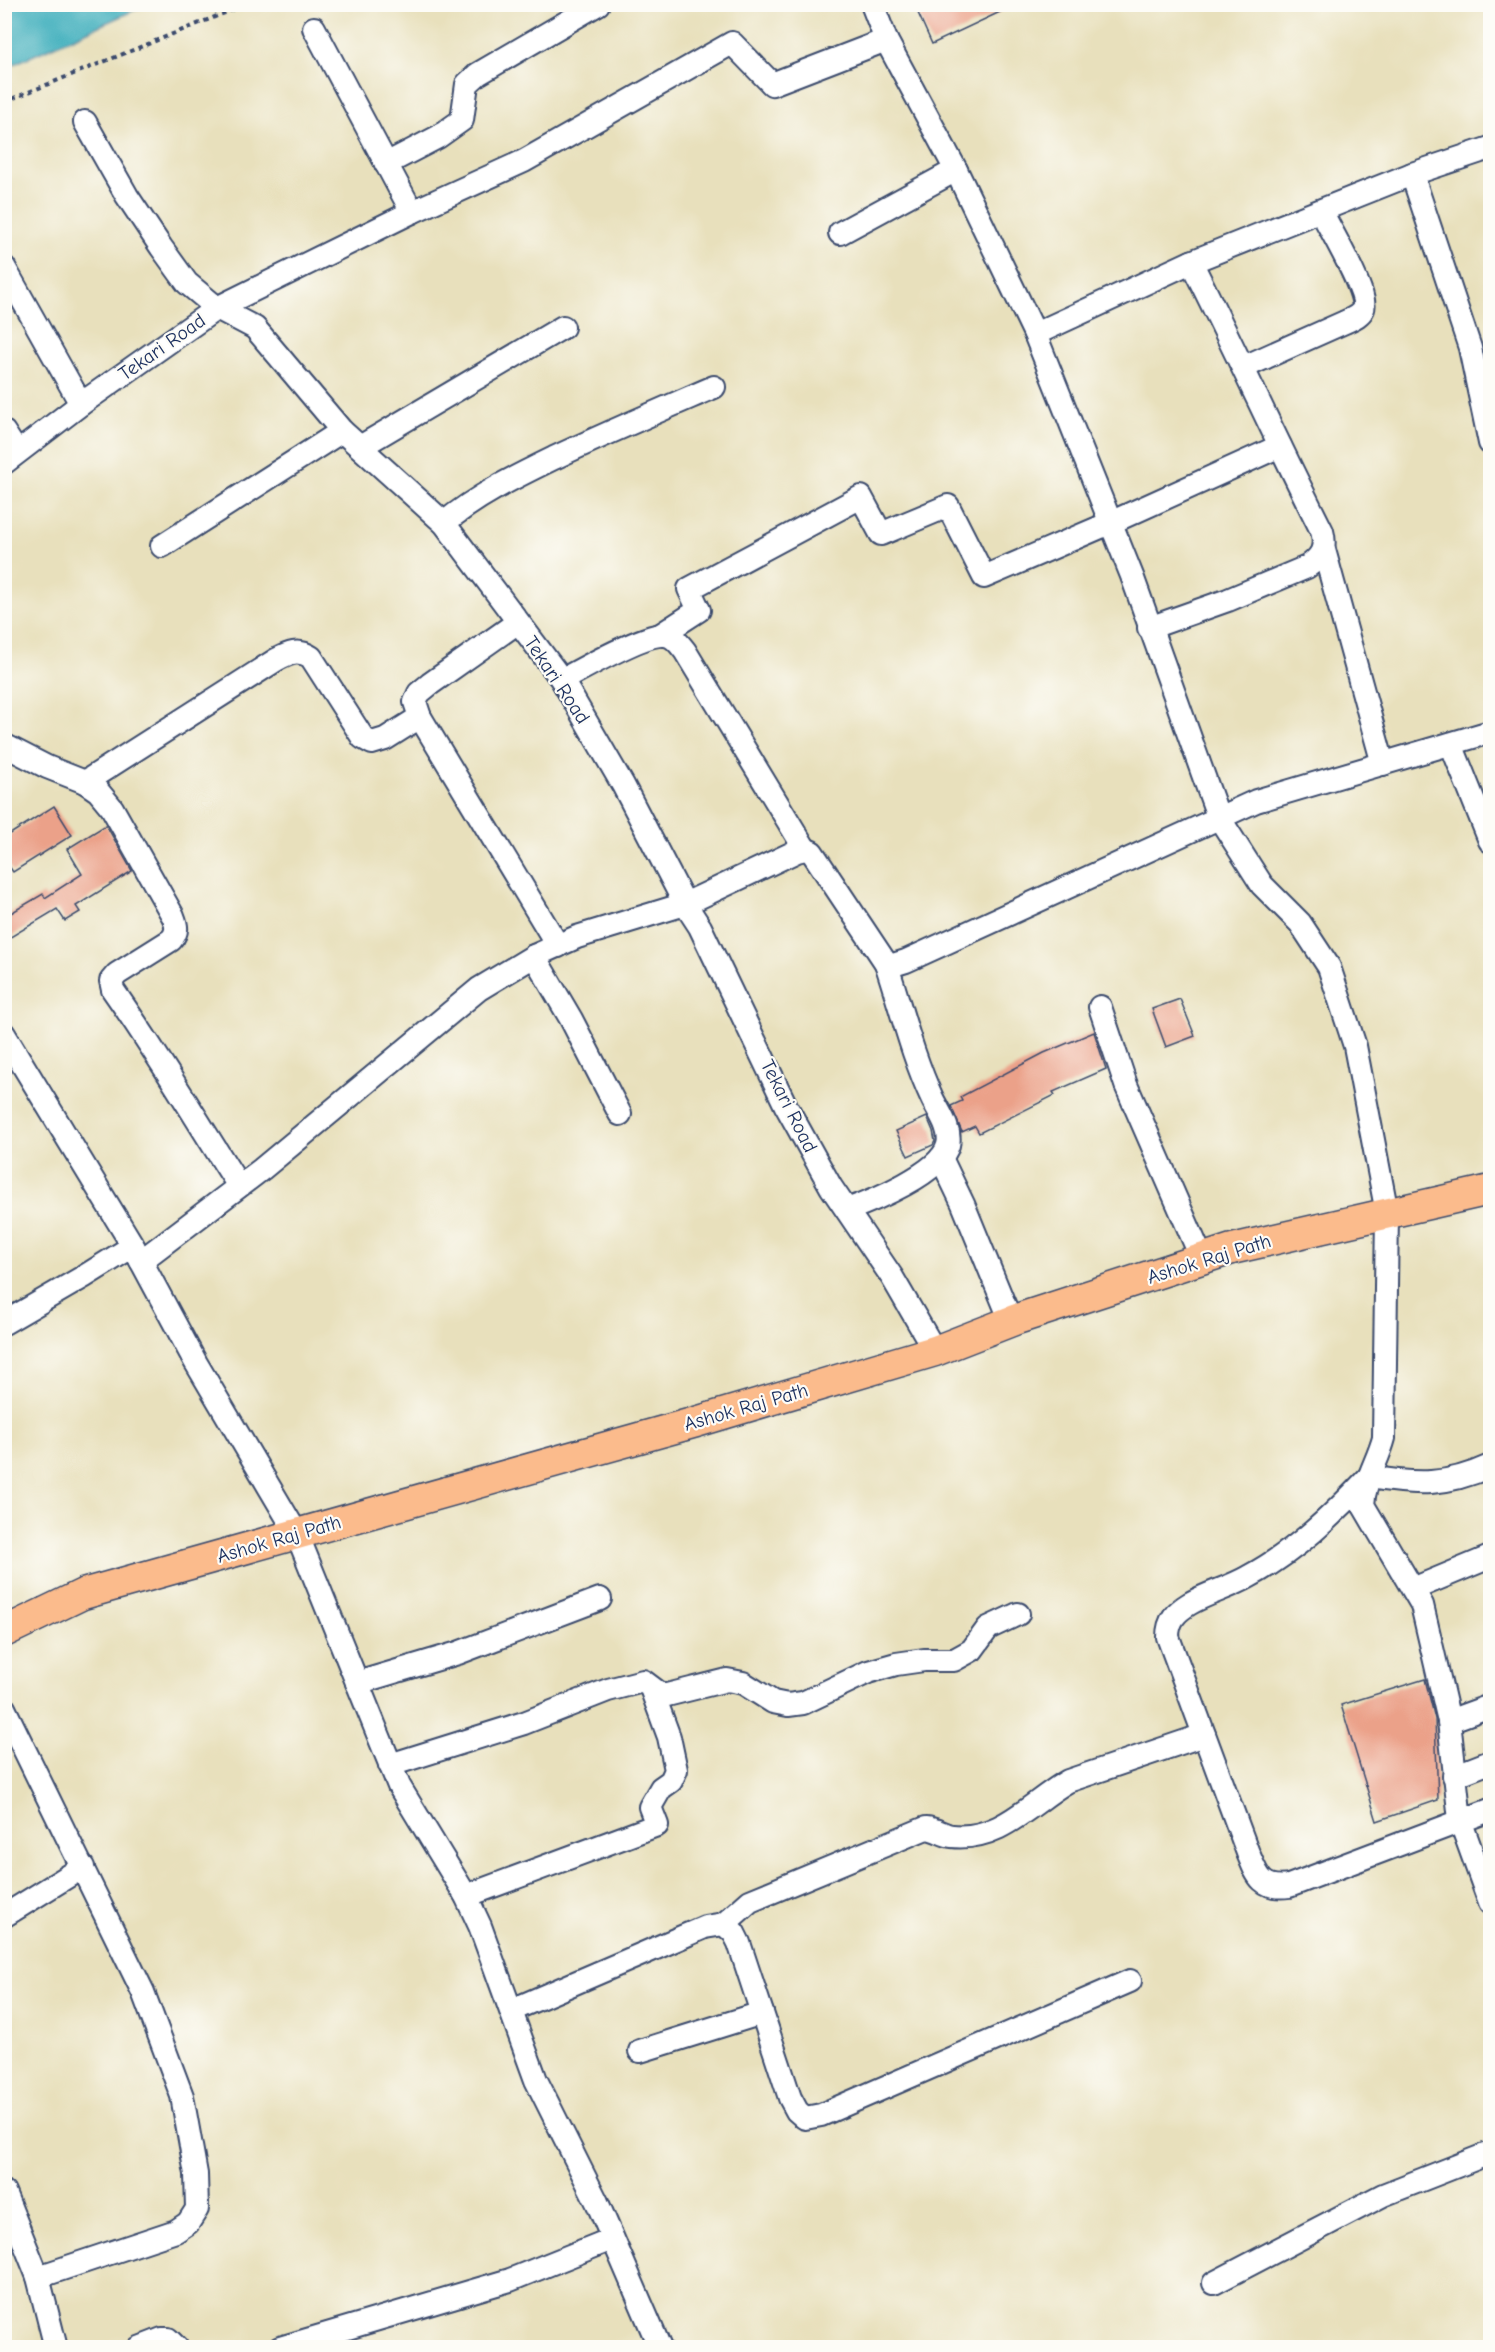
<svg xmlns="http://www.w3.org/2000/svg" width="1495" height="2352" font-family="'Comic Neue',sans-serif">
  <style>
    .water { fill: #42b0be; stroke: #2e708e; stroke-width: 1.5 }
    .building { fill: #eba189 }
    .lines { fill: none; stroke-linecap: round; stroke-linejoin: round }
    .minor-casing { stroke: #3a4a6c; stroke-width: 26 }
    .major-casing { stroke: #3a4a6c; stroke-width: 33 }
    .path { stroke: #3a4a6c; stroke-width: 4; stroke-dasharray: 4.5 4.5; stroke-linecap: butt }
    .minor { stroke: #fff; stroke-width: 22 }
    .major { stroke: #fbbb8c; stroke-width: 30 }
    .labels { text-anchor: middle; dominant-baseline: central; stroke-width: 4.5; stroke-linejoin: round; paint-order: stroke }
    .street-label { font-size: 20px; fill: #1b2f5e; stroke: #fdfcf7 }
  </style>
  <rect width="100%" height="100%" fill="#fdfcf7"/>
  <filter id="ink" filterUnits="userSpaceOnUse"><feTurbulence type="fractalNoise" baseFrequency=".0167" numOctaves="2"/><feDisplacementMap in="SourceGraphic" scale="12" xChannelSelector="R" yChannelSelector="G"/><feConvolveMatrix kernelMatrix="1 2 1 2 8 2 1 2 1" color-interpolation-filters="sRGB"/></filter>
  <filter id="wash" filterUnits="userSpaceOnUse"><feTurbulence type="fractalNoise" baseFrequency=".008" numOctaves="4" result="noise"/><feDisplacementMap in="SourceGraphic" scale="24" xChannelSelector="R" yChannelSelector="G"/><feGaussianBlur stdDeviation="1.35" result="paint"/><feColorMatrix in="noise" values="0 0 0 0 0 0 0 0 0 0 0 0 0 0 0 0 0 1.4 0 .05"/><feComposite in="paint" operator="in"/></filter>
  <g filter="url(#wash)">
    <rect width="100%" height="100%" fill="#e8e0bc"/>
    <polygon class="water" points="4,5 5,4 146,5 5,68"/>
    <g id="blocks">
      <g class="building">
        <polygon points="914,4 1017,4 932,44"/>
        <polygon points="54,806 72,835 13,872 4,859 4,838"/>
        <polygon points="106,825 132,871 76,906 80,912 65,921 57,909 4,941 4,917 43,894 45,898 82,874 67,849"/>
        <polygon points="1180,999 1195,1036 1166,1047 1152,1009"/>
        <polygon points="1094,1032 1106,1069 1053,1092 1055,1095 979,1133 975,1126 962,1132 951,1106 962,1101 960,1097 1044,1053"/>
        <polygon points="927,1117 933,1131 935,1141 933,1145 908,1156 896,1131"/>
        <polygon points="1425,1679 1435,1719 1438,1800 1377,1821 1341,1705"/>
      </g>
    </g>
  </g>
  <g filter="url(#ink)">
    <use href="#blocks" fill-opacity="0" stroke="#3a4a6c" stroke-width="1.5"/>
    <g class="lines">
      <defs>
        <g id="minor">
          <polyline points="872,4 886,40"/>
          <polyline points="314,28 412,212"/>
          <polyline points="85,122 127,196 161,247 187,283 217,308 412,212 524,161 732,43 772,84 886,40 956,170 1035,334"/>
          <path d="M1490,148L1412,174L1191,262L1035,334L1132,576L1218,816L1262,885L1300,923L1329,967L1355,1046L1387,1213L1384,1438C1378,1461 1364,1481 1363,1505L1422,1605L1449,1721L1460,1820L1490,1903"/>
          <polyline points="386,164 438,137 462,120 467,84 478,74 598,4"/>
          <polyline points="1412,174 1470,348 1490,443"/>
          <polyline points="840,233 956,170"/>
          <polyline points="4,267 81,404"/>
          <path d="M1244,367L1345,322C1351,319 1360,316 1363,309C1369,295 1329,227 1321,211"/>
          <polyline points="4,432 17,452"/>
          <polyline points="360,447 563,327"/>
          <polyline points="4,463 81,404 217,308 255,328 342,431 444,523 562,680 623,785 685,904 700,927 786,1106 831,1187 892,1277 935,1351"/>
          <path d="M444,523C478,495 515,477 554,458C607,433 661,410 714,387"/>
          <polyline points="162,546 342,431"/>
          <polyline points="1324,550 1383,764"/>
          <polyline points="518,622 430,684 419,693 415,702 420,717 558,946"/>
          <path d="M1149,628L1228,600L1307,567C1321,557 1327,549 1322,531C1277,442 1236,351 1191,262"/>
          <polyline points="662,634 699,610 689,589 861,497 881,534 948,506 984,577 1110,523 1280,446"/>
          <path d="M562,680C580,670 646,633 664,635C674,635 679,644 685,651L805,849"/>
          <polyline points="1451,744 1490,841"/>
          <path d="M4,745L47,767L85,782L98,791L112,808L173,916C177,926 178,932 171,940L117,974L111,981L113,990C158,1054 197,1121 239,1186"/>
          <path d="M85,782L276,660C289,653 298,649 311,657L363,738L372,743L385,739L420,717"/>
          <polyline points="534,956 571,1019 620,1114"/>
          <polyline points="1100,1007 1126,1085 1202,1259"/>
          <polyline points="4,1034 133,1246 196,1363 297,1534 399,1786 466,1896 480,1926 536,2080 597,2202 660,2348"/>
          <polyline points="941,1158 963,1204 1011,1321"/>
          <path d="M847,1210C872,1201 941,1173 948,1145C952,1129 938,1111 932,1098C912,1055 901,1008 886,963"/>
          <polyline points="141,1261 262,1169 479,989 534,956 577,937 685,904 797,851 805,849 812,852 886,963 893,965 906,961 1256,801 1490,732"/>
          <polyline points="4,1323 85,1276 133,1246"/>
          <path d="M1490,1466C1446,1486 1417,1485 1369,1477C1333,1515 1295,1552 1248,1577C1229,1588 1207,1593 1189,1604C1176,1612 1168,1620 1168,1637L1248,1853C1257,1875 1261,1890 1289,1886L1490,1810"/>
          <polyline points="1413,1589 1490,1557"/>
          <polyline points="357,1683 458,1653 600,1599"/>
          <polyline points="4,1708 143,1992 182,2096 196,2174 197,2209 188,2223 176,2231 38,2277"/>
          <polyline points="1449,1721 1490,1706"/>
          <polyline points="390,1765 524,1723 608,1690 643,1681 663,1696 727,1680 743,1683 773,1702 788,1705 803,1703 868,1672 896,1664 924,1660 954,1660 972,1650 988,1628 1018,1614"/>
          <polyline points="1454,1776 1490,1762"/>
          <polyline points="466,1896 657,1825 650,1807 661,1788 671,1781 676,1770 669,1737 651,1688"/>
          <polyline points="4,1916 83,1867"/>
          <path d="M724,1924L750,1901L926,1828C937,1829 943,1835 952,1836C1001,1841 1030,1803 1068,1781L1204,1735"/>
          <polyline points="512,2010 705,1927 724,1924 734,1933 739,1943 790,2098 797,2111 805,2118 821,2115 1130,1981"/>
          <polyline points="640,2051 762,2013"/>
          <polyline points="4,2192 38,2277 56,2348"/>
          <polyline points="1214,2283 1383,2195 1490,2153"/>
          <polyline points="139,2348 162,2339 168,2339 177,2348"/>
          <polyline points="280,2348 510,2280 612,2239"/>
        </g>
        <polyline id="major" points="4,1632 83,1594 696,1422 935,1351 1017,1319 1232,1249 1490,1190"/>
      </defs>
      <use href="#minor" class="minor-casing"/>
      <use href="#major" class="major-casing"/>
      <polyline class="path" points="4,102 247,4"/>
      <use href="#minor" class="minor"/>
      <use href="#major" class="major"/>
    </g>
  </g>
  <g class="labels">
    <g class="street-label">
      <text transform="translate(162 347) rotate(-35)">Tekari Road</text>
      <text transform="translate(557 680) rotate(56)">Tekari Road</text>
      <text transform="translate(789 1106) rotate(63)">Tekari Road</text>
      <text transform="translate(1209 1259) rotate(-17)">Ashok Raj Path</text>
      <text transform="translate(746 1407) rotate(-16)">Ashok Raj Path</text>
      <text transform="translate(279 1539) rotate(-16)">Ashok Raj Path</text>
    </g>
  </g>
  <rect width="1495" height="2352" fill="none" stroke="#fdfcf7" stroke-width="24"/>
</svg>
